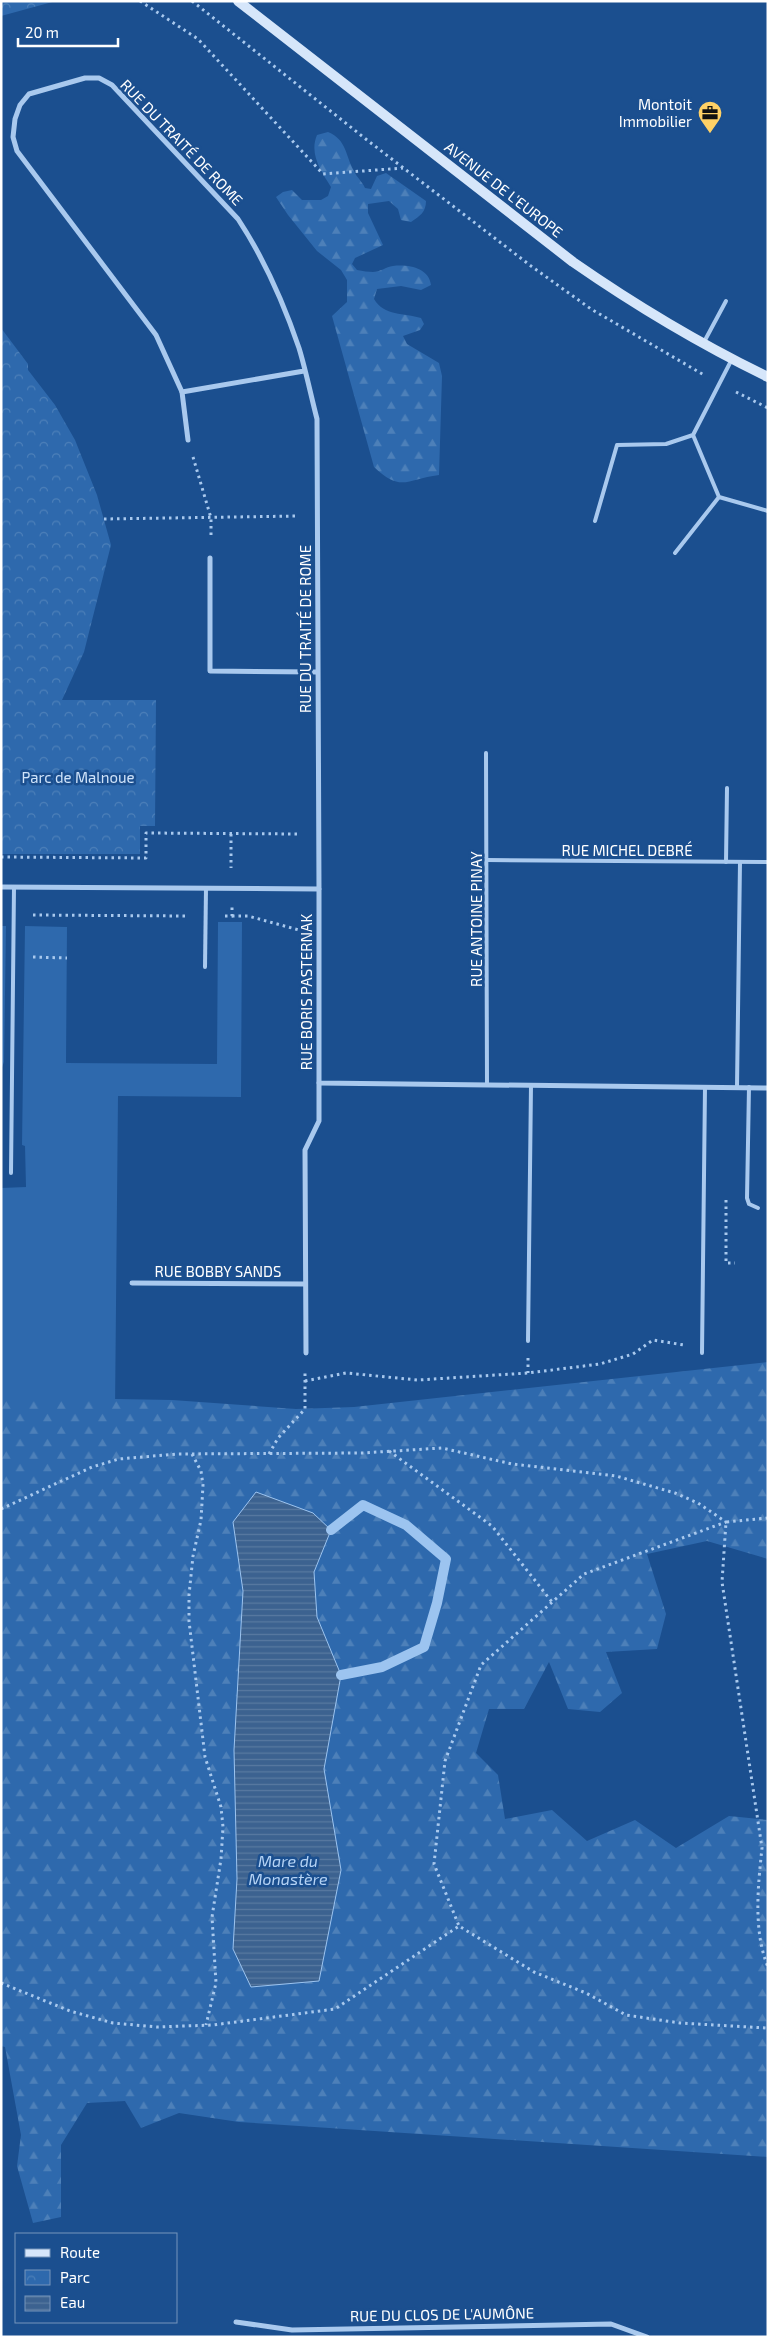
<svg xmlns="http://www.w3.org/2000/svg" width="769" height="2338" font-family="'Exo 2',sans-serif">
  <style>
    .grass { fill: #2e69ad }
    .forest { fill: url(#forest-firs) }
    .park { fill: url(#park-crowns) }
    .water { fill: url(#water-rules); stroke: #9cc4f0 }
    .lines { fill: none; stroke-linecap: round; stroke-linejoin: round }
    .stream { stroke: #9cc4f0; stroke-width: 10 }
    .path { stroke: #a9c9ee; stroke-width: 3; stroke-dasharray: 2.5 4; stroke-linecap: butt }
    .service { stroke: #a9c9ee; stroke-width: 4 }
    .minor { stroke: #a9c9ee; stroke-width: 5 }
    .secondary { stroke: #d6e6fa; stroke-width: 10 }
    .labels { text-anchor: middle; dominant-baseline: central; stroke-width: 5; stroke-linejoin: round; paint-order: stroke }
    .poi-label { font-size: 15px; fill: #fff; stroke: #1b4f8f; text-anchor: end }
    .street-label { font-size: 15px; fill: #fff; stroke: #1b4f8f }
    .park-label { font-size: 15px; fill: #cfe3fa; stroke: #1b4f8f }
    .water-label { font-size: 16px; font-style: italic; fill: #b5d3f5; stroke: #1b4f8f }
  </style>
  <defs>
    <pattern id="forest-firs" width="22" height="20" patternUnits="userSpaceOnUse" patternTransform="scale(1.25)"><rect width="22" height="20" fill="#2e69ad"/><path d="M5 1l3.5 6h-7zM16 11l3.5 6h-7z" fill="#4d80b9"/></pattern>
    <pattern id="park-crowns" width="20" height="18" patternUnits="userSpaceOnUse" patternTransform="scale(1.25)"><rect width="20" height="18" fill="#2e69ad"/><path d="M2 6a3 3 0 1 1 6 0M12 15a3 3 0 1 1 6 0" fill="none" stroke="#4d80b9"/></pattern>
    <pattern id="water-rules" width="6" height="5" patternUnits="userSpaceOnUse" patternTransform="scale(1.25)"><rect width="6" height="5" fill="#3c6290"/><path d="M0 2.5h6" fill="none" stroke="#597aa1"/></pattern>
  </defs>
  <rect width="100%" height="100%" fill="#1b4f8f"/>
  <g class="grass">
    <polygon points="218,922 242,922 241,1097 118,1096 115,1411 1,1416 1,1188 26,1187 25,1146 22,1145 25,926 67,927 66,1063 217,1064"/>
    <polygon points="1,926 6,926 4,1062 1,1070"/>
  </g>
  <g class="forest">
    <path d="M328,132C347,140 345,155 354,171C357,178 362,181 365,188L371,189L377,176L386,173L426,201C426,212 420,216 411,222L401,220L398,209L389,201L368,204V213L383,245L355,258L352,264L357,270C363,271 368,272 373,272C380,272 386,267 393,266C408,264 429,268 431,285L421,290L401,286L377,289L374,299C384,316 404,313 421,318L424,324L420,330L403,336L407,344L439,363L442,376L439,475C407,479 401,493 374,467L332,316L347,302V280L341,270L317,251L288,215L276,197L283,192L292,190L302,200H321L328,196L331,187C321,171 309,154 317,135Z"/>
    <polygon points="768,1362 768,1559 707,1541 647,1554 666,1614 657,1649 606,1652 622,1693 600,1712 568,1709 549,1662 524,1709 489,1709 476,1753 498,1775 505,1819 552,1810 587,1841 635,1820 676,1848 729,1816 768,1820 768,2157 239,2122 179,2113 141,2128 125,2101 87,2103 61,2145 61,2217 33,2223 17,2166 21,2135 5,2047 1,2046 1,1397 172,1400 296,1409 354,1407"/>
  </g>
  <g class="park">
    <polygon points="1,1 56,1 1,16"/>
    <polygon points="1,328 28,364 28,370 55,405 75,440 97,495 111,545 84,652 62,700 156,700 155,826 140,826 140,854 1,854"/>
  </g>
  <polygon class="water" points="256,1492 313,1513 331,1530 314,1572 317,1617 341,1675 324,1769 341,1870 319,1981 251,1987 233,1949 237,1879 234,1750 243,1591 233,1522"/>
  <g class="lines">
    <polyline class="stream" points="331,1530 363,1505 406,1525 446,1559 437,1603 424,1647 382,1667 341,1675"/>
    <g class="path">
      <polyline points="140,1 198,39 323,174 403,168"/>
      <polyline points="192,1 367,140 531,266 591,309 704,375"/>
      <polyline points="736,392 768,408"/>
      <polyline points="193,457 211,518 211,538"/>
      <polyline points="104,519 298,516"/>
      <polyline points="231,834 231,868"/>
      <polyline points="1,857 146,858 146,833 300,834"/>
      <polyline points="33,915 186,916"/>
      <polyline points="225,916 232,916 232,907"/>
      <polyline points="232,916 248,916 299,930"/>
      <polyline points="33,957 67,958"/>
      <polyline points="726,1200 726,1263 735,1263"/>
      <polyline points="528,1358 528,1373"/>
      <polyline points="305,1381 346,1373 418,1380 528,1373 600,1364 633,1354 653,1340 684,1345"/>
      <polyline points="389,1451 492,1526 552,1602"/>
      <polyline points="192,1454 201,1471 203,1485 201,1520 193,1556 189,1595 189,1621 205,1757 221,1807 223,1827 221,1859 212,1917 216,1983 206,2025"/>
      <polyline points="269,1454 278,1438 305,1409 305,1373"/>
      <polyline points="1,1509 92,1467 119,1459 177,1454 362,1453 442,1448 512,1464 616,1476 675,1493 698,1503 726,1522 584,1574 481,1665 445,1761 434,1864 459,1926"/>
      <path d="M768,1518L726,1522L722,1582L762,1848C758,1886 753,1931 768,1967"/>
      <polyline points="1,1983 70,2011 113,2023 157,2027 213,2025 335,2009 459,1926 534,1972 586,1993 626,2015 680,2023 766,2028 768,2026"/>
    </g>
    <g class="service">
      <polyline points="704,342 726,301"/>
      <polyline points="693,435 719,497 768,511"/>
      <polyline points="595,521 617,445 666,444 693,435 732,359"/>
      <polyline points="675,553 719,497"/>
      <polyline points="486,753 487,1084"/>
      <polyline points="487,860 768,862"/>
      <polyline points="726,862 727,788"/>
      <polyline points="205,967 206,888"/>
      <polyline points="737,1087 740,862"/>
      <polyline points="749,1087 747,1198 749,1204 758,1208"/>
      <polyline points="11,1173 14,887"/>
      <polyline points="528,1341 531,1085"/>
      <polyline points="702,1353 705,1087"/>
    </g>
    <g class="minor">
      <path d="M304,371L182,392L156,335L17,151L13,137L15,119L20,105L29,94L85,78H99L112,85L238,219C263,257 284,304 299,348C306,371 311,396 317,419L319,889"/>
      <polyline points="182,392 188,440"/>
      <polyline points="210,558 210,671 317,672"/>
      <polyline points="1,887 319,889 319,1083 768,1088"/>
      <polyline points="132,1283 305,1284"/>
      <polyline points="306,1353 305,1150 319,1121 319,1083"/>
      <polyline points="236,2322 292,2330 611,2324 647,2337"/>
    </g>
    <path class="secondary" d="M238,1L573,262C635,305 700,344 768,377"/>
  </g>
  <defs>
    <symbol id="office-pin" viewBox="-11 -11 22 30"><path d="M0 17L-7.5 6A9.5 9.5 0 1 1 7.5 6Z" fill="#ffd166" stroke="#1b4f8f"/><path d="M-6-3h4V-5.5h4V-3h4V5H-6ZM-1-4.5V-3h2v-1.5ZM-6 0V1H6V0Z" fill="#111"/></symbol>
  </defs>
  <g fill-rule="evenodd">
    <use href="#office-pin" x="696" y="99" width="28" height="38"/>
  </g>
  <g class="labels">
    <g class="poi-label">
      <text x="692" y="104">Montoit<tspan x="692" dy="17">Immobilier</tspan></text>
    </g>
    <g class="street-label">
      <text transform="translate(182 142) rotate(46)">RUE DU TRAITÉ DE ROME</text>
      <text transform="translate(504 189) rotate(38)">AVENUE DE L'EUROPE</text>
      <text transform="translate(305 629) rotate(-90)">RUE DU TRAITÉ DE ROME</text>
      <text x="627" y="850">RUE MICHEL DEBRÉ</text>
      <text transform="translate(476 919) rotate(-90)">RUE ANTOINE PINAY</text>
      <text transform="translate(306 992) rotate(-90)">RUE BORIS PASTERNAK</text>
      <text x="218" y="1271">RUE BOBBY SANDS</text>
      <text transform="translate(442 2314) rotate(-1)">RUE DU CLOS DE L'AUMÔNE</text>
    </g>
    <g class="park-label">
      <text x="78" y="777">Parc de Malnoue</text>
    </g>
    <g class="water-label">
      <text x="288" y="1860">Mare du<tspan x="288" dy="18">Monastère</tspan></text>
    </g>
  </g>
  <rect width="769" height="2338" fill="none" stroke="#ffffff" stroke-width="5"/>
  <rect x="15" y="2233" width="162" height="90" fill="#1b4f8f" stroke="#7695bc"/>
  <rect x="25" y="2249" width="25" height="8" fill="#d6e6fa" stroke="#7695bc"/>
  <text x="60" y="2258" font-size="15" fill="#ffffff">Route</text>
  <rect x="25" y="2270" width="25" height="15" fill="url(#park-crowns)" stroke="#7695bc"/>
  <text x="60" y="2283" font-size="15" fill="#ffffff">Parc</text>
  <rect x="25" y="2296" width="25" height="15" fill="url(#water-rules)" stroke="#7695bc"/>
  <text x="60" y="2308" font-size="15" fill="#ffffff">Eau</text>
  <path d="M18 38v8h100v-8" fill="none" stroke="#ffffff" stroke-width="2.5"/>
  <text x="25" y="38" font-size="15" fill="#ffffff" stroke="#1b4f8f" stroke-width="4" paint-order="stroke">20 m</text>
</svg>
